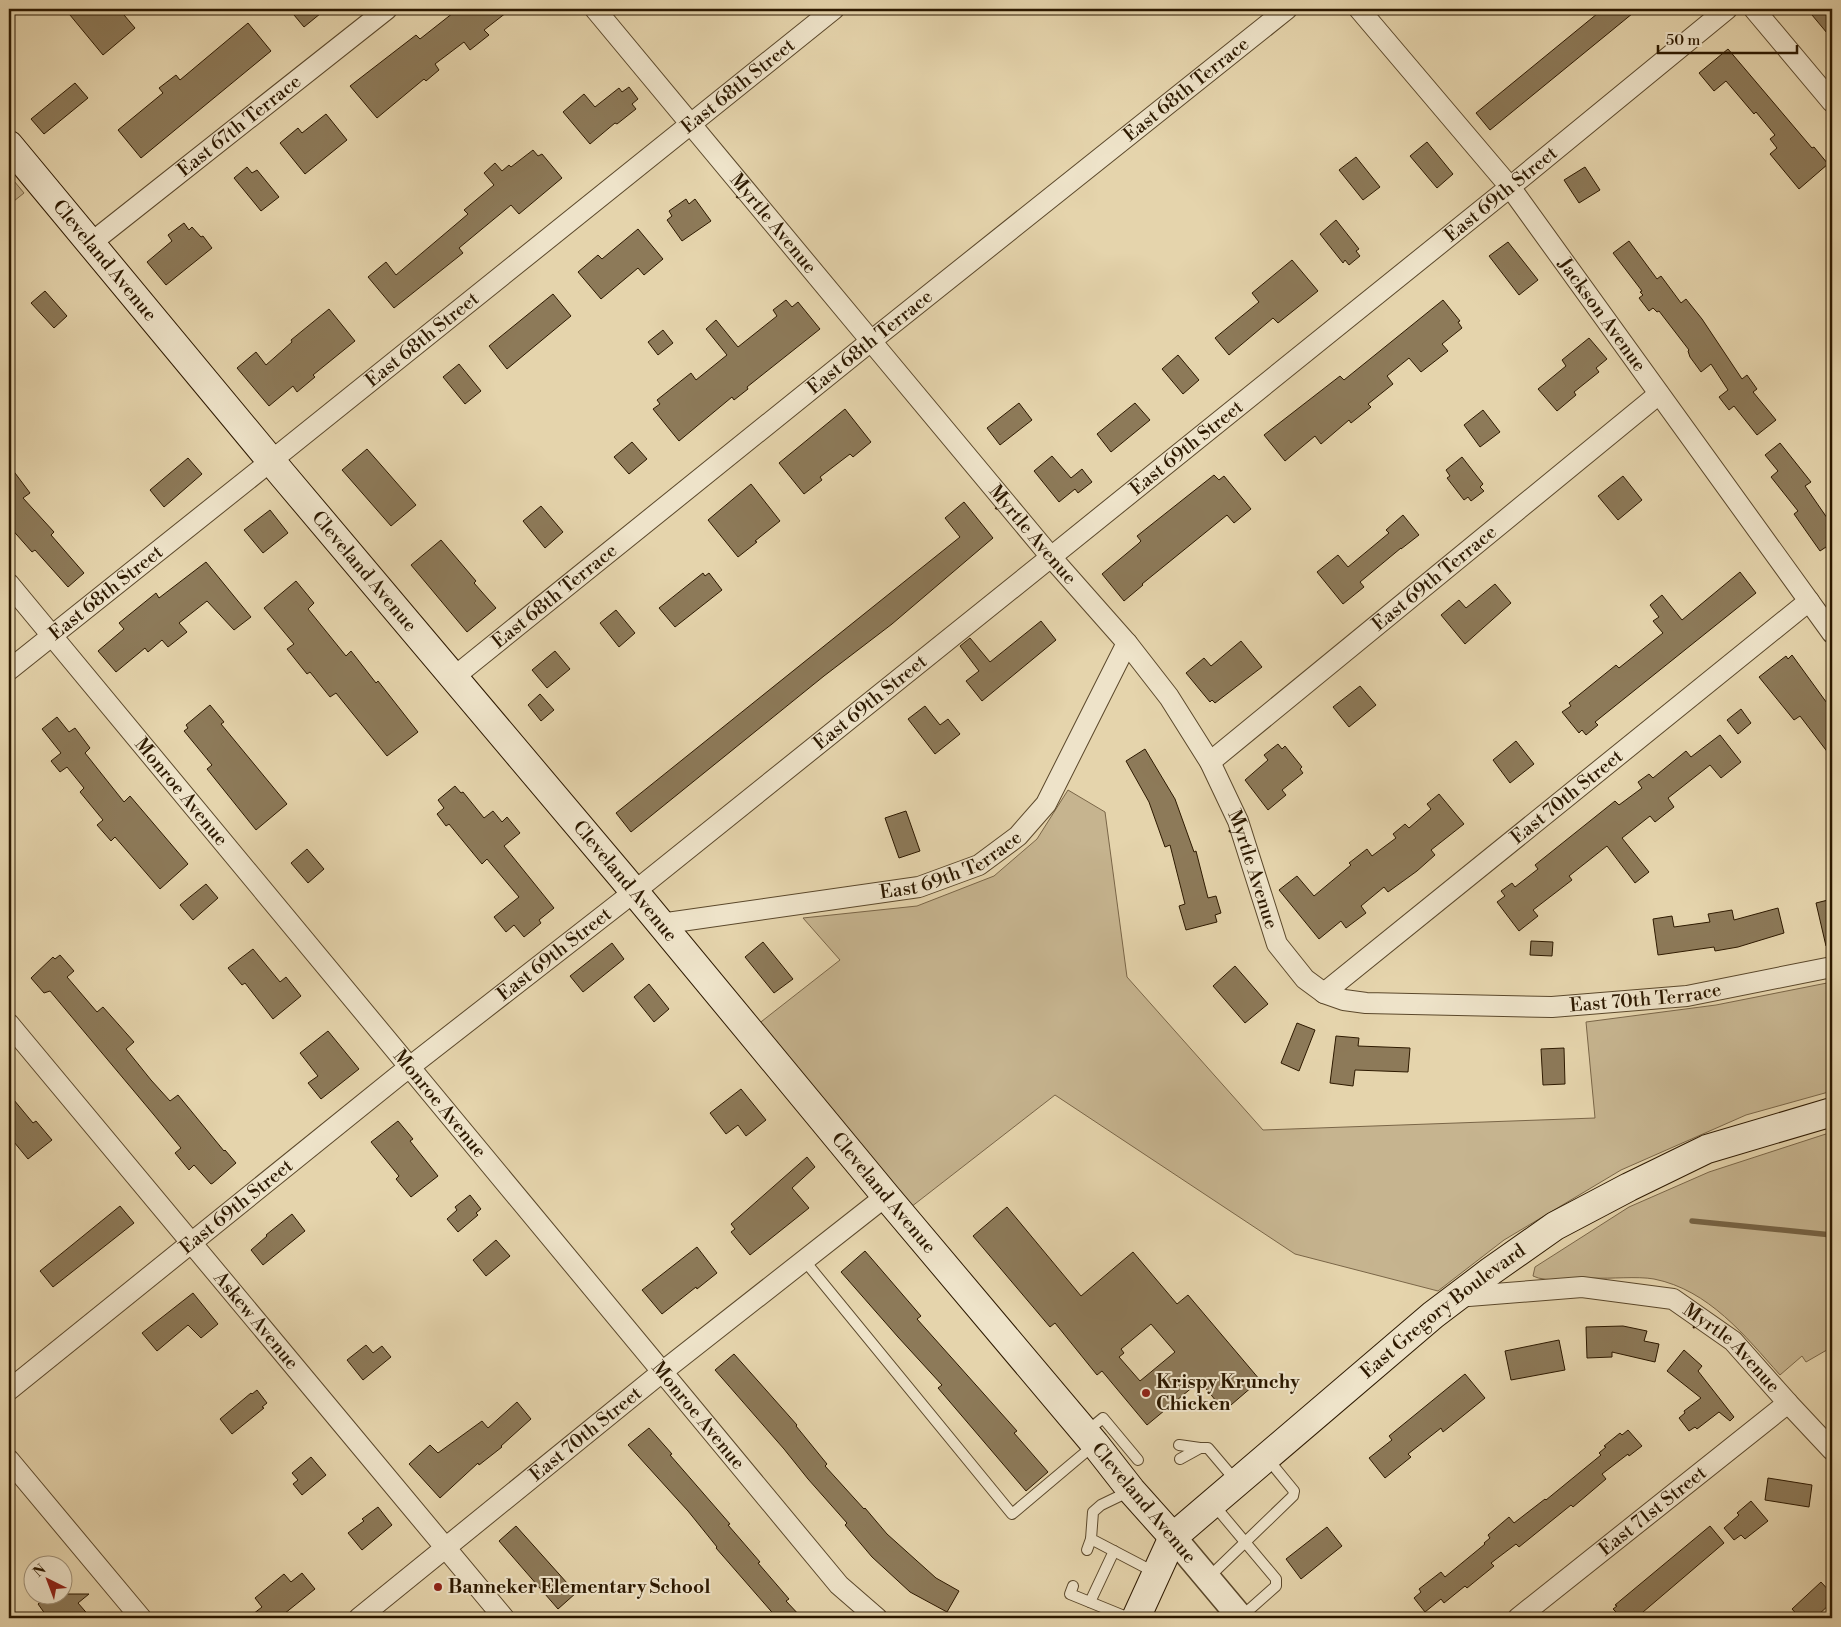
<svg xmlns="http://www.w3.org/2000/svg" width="1841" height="1627" font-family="'Libre Bodoni',serif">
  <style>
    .green { fill: #c6b48f; stroke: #7a6648 }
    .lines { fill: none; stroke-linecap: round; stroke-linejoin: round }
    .stream { stroke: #766344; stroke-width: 5.5 }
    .building { fill: #8d7a59; stroke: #2d1900; fill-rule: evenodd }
    .service-casing { stroke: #5b482b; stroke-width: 12 }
    .minor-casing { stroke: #5b482b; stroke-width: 22 }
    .tertiary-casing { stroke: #5b482b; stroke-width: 28 }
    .secondary-casing { stroke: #2d1900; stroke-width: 30 }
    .service { stroke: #eee3c9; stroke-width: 10 }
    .minor { stroke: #eee3c9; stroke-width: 20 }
    .tertiary { stroke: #eee3c9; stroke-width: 25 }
    .secondary { stroke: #eee3c9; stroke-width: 28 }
    .poi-dot { fill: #8f2418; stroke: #eee3c9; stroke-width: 2 }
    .labels { text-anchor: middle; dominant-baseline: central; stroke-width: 4; stroke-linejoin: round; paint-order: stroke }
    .street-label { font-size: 19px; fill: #2d1900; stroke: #eee3c9 }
    .poi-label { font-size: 19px; font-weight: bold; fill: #2d1900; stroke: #eee3c9; text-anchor: start }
  </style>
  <rect width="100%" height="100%" fill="#e5d4ac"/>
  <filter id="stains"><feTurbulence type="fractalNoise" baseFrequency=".004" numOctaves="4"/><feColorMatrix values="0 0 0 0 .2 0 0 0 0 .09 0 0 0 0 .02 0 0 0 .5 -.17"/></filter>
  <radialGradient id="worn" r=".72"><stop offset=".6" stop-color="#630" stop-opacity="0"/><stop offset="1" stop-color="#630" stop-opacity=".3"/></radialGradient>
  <g class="green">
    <polygon points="9,175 24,193 9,205"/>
    <polygon points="1068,790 1105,812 1127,977 1263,1130 1595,1118 1586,1022 1716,1005 1832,982 1832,1091 1746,1115 1621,1170 1504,1240 1438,1291 1295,1254 1055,1095 911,1207 757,1025 840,960 803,918 917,906 994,876 1037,839"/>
    <path d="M1832,1132V1347L1806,1362L1802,1356L1780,1375C1745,1336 1709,1290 1654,1279C1637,1276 1611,1279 1593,1278C1576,1278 1546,1283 1533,1276L1535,1267L1629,1207L1709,1172Z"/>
  </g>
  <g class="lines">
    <polyline class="stream" points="1692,1221 1832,1235"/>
  </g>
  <g class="building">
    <polygon points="65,9 119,9 135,28 103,55"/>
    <polygon points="289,9 326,9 304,27"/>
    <polygon points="458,9 511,9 484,30 489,35 470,50 464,42 435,64 439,70 426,81 424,79 377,118 350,86 416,35 420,39"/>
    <polygon points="1603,9 1638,9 1490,130 1476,113"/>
    <polygon points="1807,9 1832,9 1832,39"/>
    <polygon points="248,23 271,51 141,158 118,130 163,93 159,88 176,75 180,80"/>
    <polygon points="1728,49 1812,148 1814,147 1828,164 1799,189 1770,154 1777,148 1770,139 1775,135 1756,112 1754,114 1726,81 1714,91 1699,73"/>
    <polygon points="75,83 88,98 44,134 31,119"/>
    <polygon points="629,87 638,99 632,104 636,109 617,124 615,123 590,144 563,112 584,94 595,107 619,88 622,92"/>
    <polygon points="326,114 347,140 305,174 280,143 298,128 302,133"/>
    <polygon points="1427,142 1453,174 1437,188 1410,156"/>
    <polygon points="533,150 538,156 542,154 562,178 519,214 511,205 459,248 463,253 394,308 368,277 386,262 396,275 461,220 468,214 464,210 494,185 484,173 495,163 502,171 509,165 511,167"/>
    <polygon points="1356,157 1380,187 1363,200 1339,170"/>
    <polygon points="247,167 252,173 257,170 279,197 261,211 234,178"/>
    <polygon points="1585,167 1600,190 1579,203 1564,180"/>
    <polygon points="686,199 689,204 695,199 711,221 682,241 667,220 672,216 669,211"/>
    <polygon points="1336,220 1359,249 1356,251 1360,256 1349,265 1345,260 1343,263 1320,234"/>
    <polygon points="184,223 189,230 192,227 201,237 203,236 212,248 166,285 147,262 172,241 168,235"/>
    <polygon points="638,229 663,259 644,275 638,268 601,299 578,272 598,255 602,259"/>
    <polygon points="1629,241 1657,279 1661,276 1681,303 1686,299 1702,319 1742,379 1747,375 1757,389 1753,392 1776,420 1757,435 1734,406 1729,410 1719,397 1728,390 1711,364 1701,372 1690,357 1688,351 1689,350 1659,311 1657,312 1653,308 1649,311 1639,298 1643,295 1640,292 1642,291 1613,253"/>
    <polygon points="1508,242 1538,280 1519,295 1489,256"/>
    <polygon points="1292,260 1318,291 1278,323 1273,318 1229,355 1215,338 1259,302 1252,293"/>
    <polygon points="45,291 67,316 54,328 31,303"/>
    <polygon points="553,294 571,316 507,369 489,346"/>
    <polygon points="786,300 792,307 798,302 820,329 747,387 748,389 734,400 732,397 679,441 653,409 660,404 657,400 691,373 696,380 727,355 706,329 716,320 738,347 777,316 773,310"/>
    <polygon points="1443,300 1460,321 1458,322 1462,328 1442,344 1448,351 1421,372 1409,358 1387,376 1393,384 1368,404 1371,407 1351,423 1349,420 1321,444 1315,436 1285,461 1264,435 1340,376 1344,380"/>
    <polygon points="329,309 355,341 313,375 315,377 297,392 293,386 269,406 237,368 256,352 266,365 292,342 291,340"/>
    <polygon points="663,330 673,343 658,355 648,342"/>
    <polygon points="1589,338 1607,359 1596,368 1599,372 1574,392 1576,395 1557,411 1538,389 1566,366 1562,360"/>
    <polygon points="1178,355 1199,380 1183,394 1162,369"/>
    <polygon points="459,364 481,391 465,404 443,377"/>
    <polygon points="1019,403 1032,420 1000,445 987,428"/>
    <polygon points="1135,403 1150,420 1111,452 1097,434"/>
    <polygon points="845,409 871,442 853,457 850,454 820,477 822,480 804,494 779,463"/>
    <polygon points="1483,410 1500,432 1480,447 1464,425"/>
    <polygon points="632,442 647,459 629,474 614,457"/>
    <polygon points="1780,443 1811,482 1805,486 1832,525 1832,543 1820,551 1794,514 1798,511 1771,477 1778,471 1765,455"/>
    <polygon points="367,449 416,505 391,526 342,470"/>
    <polygon points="1052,456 1071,478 1082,469 1092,482 1078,493 1075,489 1059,502 1034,471"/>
    <polygon points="1462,457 1483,484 1480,487 1484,491 1471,501 1468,497 1464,500 1447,478 1450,476 1446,470"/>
    <polygon points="188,458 202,474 164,507 150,490"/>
    <polygon points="9,465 30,493 23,498 54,532 51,535 84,573 68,587 35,550 32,552 9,526"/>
    <polygon points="1214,475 1219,480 1224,476 1251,509 1234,523 1227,515 1142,584 1143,585 1124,601 1102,574 1138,544 1141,541 1137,536"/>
    <polygon points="1623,476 1642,500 1618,520 1598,496"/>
    <polygon points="751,484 780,521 755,541 757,542 738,557 708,520"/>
    <polygon points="964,502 993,538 892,624 824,676 631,832 616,813 960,537 945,518"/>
    <polygon points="541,506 563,532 545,548 523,521"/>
    <polygon points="270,510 288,533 263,553 244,530"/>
    <polygon points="1403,515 1419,535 1401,549 1401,548 1360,582 1364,587 1343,604 1317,572 1338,555 1348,567 1389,533 1386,530"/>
    <polygon points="441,540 476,581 474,583 496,608 467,632 411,565"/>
    <polygon points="206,562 251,617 234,630 207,601 179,623 187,632 168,647 162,640 148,652 145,648 116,672 98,651 124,629 119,623 156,593 159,598"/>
    <polygon points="1740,572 1756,593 1595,722 1598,725 1586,735 1582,730 1579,733 1562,712 1571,706 1569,703 1616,665 1619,668 1663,633 1653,621 1659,617 1650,605 1662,595 1682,620"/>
    <polygon points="703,573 705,576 709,573 722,590 675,627 659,608"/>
    <polygon points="296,581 314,603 308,609 346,656 351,651 376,683 378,681 418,732 387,756 336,693 330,697 310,672 307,674 287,649 294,644 264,608"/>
    <polygon points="1495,584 1511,603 1465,644 1441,615 1459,600 1466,608"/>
    <polygon points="616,610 635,633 619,647 600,623"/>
    <polygon points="1041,621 1056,640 982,701 966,681 979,671 960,646 970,638 990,662"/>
    <polygon points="1241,641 1262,667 1215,703 1212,700 1210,702 1186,673 1204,658 1211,666"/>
    <polygon points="555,651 570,669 547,688 532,670"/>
    <polygon points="1792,655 1832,710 1832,758 1800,716 1794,720 1759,677 1786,656 1788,659"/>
    <polygon points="1360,686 1376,705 1349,727 1333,707"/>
    <polygon points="540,694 554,710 541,721 528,705"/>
    <polygon points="210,705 224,722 221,724 287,804 256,830 207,769 212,765 184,731 188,728 186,725"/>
    <polygon points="925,706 940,725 948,719 960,734 935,754 908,719"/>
    <polygon points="1741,709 1751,723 1738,734 1727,720"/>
    <polygon points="57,717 69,732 75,728 90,748 85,753 124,802 130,796 188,864 160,889 115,837 111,841 97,825 103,820 80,792 84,788 67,767 60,772 51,761 61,753 42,729"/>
    <polygon points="1720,735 1741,762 1721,778 1710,765 1668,798 1674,807 1655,822 1650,816 1622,838 1649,872 1635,883 1607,846 1569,876 1572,880 1533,910 1538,916 1519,931 1497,902 1505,896 1501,891 1512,883 1515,887 1538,869 1535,865 1615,801 1619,805 1642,788 1638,782 1649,774 1653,778 1686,751 1691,757"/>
    <polygon points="1516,741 1534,764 1510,783 1493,760"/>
    <polygon points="1278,744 1282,749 1285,746 1302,767 1300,769 1303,773 1282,790 1286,795 1268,810 1245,780 1268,760 1264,755"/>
    <polygon points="1145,749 1175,799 1194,852 1196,851 1208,898 1216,896 1221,913 1215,915 1217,922 1186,930 1179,906 1185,904 1170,845 1165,847 1149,802 1126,761"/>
    <polygon points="455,786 461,793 463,792 484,818 493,811 502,822 507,817 520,833 504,846 554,908 539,920 541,923 524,937 514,925 506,932 494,917 519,897 487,859 482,864 449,824 446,826 437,814 444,808 438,800"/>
    <polygon points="1439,794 1464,824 1431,850 1435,855 1417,871 1388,892 1384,887 1361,906 1366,913 1346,928 1341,921 1319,939 1279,890 1297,876 1314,896 1351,865 1349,863 1367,849 1372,856 1396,838 1393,834 1405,824 1409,828 1431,809 1427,804"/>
    <polygon points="906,811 920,851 899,858 885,818"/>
    <polygon points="307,849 324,869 308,883 291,863"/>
    <polygon points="206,884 218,898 193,920 180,905"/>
    <polygon points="1832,899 1832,945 1826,946 1816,903"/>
    <polygon points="1778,908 1784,933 1738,947 1715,951 1714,947 1658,955 1653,919 1672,916 1674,927 1710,922 1708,914 1732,910 1734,920"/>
    <polygon points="1531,941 1553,942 1552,956 1530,955"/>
    <polygon points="763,942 793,979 774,993 745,957"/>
    <polygon points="612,943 624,959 583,992 570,976"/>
    <polygon points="253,949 280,982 286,977 301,996 273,1019 245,983 242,985 228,968"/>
    <polygon points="60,955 74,971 67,977 97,1012 103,1007 134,1042 126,1049 151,1080 170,1101 178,1095 224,1151 225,1150 236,1163 213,1183 211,1184 194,1165 189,1170 175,1153 181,1148 154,1115 50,991 44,993 31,978 53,957 55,959"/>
    <polygon points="1235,966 1268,1004 1245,1023 1213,986"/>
    <polygon points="649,984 669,1009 654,1022 634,997"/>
    <polygon points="1297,1023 1315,1030 1299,1071 1281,1063"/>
    <polygon points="328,1031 359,1069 321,1099 308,1083 318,1076 300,1053"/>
    <polygon points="1336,1036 1359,1038 1358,1046 1410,1048 1408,1072 1355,1070 1353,1086 1330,1083"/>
    <polygon points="1564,1048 1565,1084 1543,1085 1541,1049"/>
    <polygon points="741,1089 766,1120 746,1136 738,1125 726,1134 710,1113"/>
    <polygon points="9,1094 33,1123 36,1121 52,1140 28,1159 9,1136"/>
    <polygon points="398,1121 413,1139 410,1141 438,1176 411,1197 396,1179 399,1176 371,1142"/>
    <polygon points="807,1157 815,1167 792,1188 809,1208 750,1255 731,1232 735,1229 731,1224"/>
    <polygon points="470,1195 481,1209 476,1213 478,1215 458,1232 447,1219 457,1210 455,1207"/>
    <polygon points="120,1206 134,1223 53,1287 40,1271"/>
    <path d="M1007,1207L1081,1296L1133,1252L1177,1304L1188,1295L1260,1380L1224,1411L1200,1381L1147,1425L1102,1371L1097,1375L1055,1323L1050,1327L973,1236ZM1151,1324L1175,1352L1140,1381L1119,1357L1124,1353L1121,1349Z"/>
    <polygon points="292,1214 305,1231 263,1265 251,1250 267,1236 266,1235"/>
    <polygon points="496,1240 510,1256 486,1276 473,1260"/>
    <polygon points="697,1247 717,1273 697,1289 696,1287 662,1314 642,1290"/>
    <polygon points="865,1251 921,1316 917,1319 1017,1431 1014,1433 1048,1472 1026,1491 938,1388 942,1385 898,1337 841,1272"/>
    <polygon points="193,1293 218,1324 201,1338 188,1325 157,1351 142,1333"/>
    <polygon points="1623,1326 1647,1331 1644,1341 1659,1344 1655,1362 1612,1352 1612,1357 1587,1358 1586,1327"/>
    <polygon points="1559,1340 1565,1370 1511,1380 1505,1351"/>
    <polygon points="366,1345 373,1353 382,1346 391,1357 363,1380 347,1360"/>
    <polygon points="1684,1350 1702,1366 1698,1371 1734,1417 1730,1421 1719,1412 1697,1429 1695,1427 1689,1431 1679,1418 1685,1413 1684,1411 1701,1398 1667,1371"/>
    <polygon points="734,1354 797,1425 796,1426 827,1464 825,1466 864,1509 865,1508 887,1534 936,1578 959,1591 947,1612 910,1592 872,1557 845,1525 847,1523 808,1479 784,1449 715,1370"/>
    <polygon points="1465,1374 1485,1398 1443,1432 1441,1428 1408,1454 1411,1457 1385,1478 1369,1458 1392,1440 1389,1436"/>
    <polygon points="257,1390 267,1403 262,1407 264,1408 232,1434 220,1419 251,1393 252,1394"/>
    <polygon points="517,1402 531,1419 501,1446 502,1447 479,1465 478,1463 440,1498 409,1464 430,1445 438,1453 482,1421 488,1428"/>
    <polygon points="649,1428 672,1454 670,1455 730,1524 728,1525 760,1562 758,1563 789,1599 786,1601 802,1618 777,1618 716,1548 717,1547 688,1511 628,1445"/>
    <polygon points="1628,1430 1642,1446 1629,1456 1628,1454 1602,1474 1606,1479 1573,1507 1571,1505 1519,1547 1516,1544 1491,1563 1494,1566 1467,1588 1465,1586 1444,1603 1441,1599 1425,1612 1414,1598 1421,1592 1419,1589 1441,1572 1445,1577 1485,1544 1484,1543 1490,1538 1488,1535 1509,1517 1514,1523 1545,1499 1546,1500 1601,1455 1599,1453 1606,1447 1604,1446 1620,1433 1622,1435"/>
    <polygon points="311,1457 326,1475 302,1495 293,1484 298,1480 292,1473"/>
    <polygon points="1768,1478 1812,1485 1809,1507 1765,1500"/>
    <polygon points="1751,1501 1768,1521 1745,1539 1741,1535 1734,1540 1724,1528 1739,1515 1737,1513"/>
    <polygon points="378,1507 392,1525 362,1550 348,1533 364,1521 362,1519"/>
    <polygon points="516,1526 576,1593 558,1609 499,1541"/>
    <polygon points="1710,1526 1724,1543 1636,1618 1622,1618 1613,1609 1617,1606 1615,1605"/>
    <polygon points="1327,1527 1342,1546 1301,1579 1286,1559"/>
    <polygon points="302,1573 315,1589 279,1618 248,1618 262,1607 255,1598 284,1574 291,1582"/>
    <polygon points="1821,1582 1832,1594 1832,1602 1815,1618 1800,1618 1792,1609"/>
    <polygon points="50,1594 89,1594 78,1603 91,1618 48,1618 38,1604"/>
  </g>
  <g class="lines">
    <defs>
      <g id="service">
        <polyline points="804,1260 1012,1514 1094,1445"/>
        <polyline points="1086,1432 1103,1418 1138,1460"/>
        <polyline points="1179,1445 1200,1448"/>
        <polyline points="1180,1459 1200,1448 1208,1448 1236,1481"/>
        <polyline points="1130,1491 1101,1505 1093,1512 1091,1539 1156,1573"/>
        <polyline points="1214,1505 1276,1579 1276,1586 1241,1617"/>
        <polyline points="1087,1550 1091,1539"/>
        <polyline points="1208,1578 1293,1496 1294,1491 1267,1458"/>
        <polyline points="1073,1586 1070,1594 1129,1618"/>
        <polyline points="1090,1602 1114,1551"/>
      </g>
      <g id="minor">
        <path id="s1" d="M595,9L871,341L1051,557L1127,643L1169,697L1210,762L1238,821L1277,944L1305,979L1324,993L1344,1000L1366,1003L1552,1007L1687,996L1832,967"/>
        <path id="s2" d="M1359,9L1510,187L1832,633"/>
        <polyline points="1754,9 1832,102"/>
        <path id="s3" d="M91,243L387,9"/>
        <path id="s4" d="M9,584L839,1585L877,1618"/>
        <path id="s5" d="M9,670L271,461L834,9"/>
        <path id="s6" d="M454,677L871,341L1287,9"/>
        <path id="s7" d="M1210,762L1659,394"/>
        <path id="s8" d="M660,924L919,887L979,865L1018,836L1046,804L1127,643"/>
        <path id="s9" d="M1324,993L1809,601"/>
        <path id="s10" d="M9,1024L504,1618"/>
        <path id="s11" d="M1456,1297L1582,1287L1673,1299L1733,1341L1788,1403L1832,1450"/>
        <path id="s12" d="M9,1390L398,1076L634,892L1051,557L1510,187L1727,9"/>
        <polyline points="9,1460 141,1618"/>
        <path id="s13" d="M359,1618L662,1372L886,1196"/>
        <path id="s14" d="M1518,1618L1788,1403"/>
      </g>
      <polyline id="tertiary" points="1173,1537 1241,1618"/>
      <g id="secondary">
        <path id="s15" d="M9,145L282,474L623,878L886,1196L1095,1444L1131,1490L1173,1537"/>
        <path id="s16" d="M1136,1618L1173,1537L1433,1315L1491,1271L1555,1226L1629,1187L1707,1149L1832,1112"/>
      </g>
    </defs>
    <use href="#service" class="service-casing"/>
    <use href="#minor" class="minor-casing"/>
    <use href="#tertiary" class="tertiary-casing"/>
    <use href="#secondary" class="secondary-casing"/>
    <use href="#service" class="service"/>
    <use href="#minor" class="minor"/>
    <use href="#tertiary" class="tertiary"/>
    <use href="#secondary" class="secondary"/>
  </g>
  <g class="poi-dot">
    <circle cx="1146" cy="1393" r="5"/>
    <circle cx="438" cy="1587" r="5"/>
  </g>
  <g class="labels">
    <g class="street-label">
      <text stroke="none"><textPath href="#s5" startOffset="934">East 68th Street</textPath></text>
      <text stroke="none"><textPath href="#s6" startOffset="939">East 68th Terrace</textPath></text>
      <text stroke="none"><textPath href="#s3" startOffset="189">East 67th Terrace</textPath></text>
      <text stroke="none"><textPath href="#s12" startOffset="1912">East 69th Street</textPath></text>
      <text stroke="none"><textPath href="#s1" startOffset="279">Myrtle Avenue</textPath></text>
      <text stroke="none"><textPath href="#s15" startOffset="150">Cleveland Avenue</textPath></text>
      <text stroke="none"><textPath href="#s2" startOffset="391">Jackson Avenue</textPath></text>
      <text stroke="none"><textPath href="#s5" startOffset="529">East 68th Street</textPath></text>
      <text stroke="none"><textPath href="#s6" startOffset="534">East 68th Terrace</textPath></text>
      <text stroke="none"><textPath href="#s12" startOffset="1508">East 69th Street</textPath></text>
      <text stroke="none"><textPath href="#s1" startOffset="684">Myrtle Avenue</textPath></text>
      <text stroke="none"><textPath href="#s15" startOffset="555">Cleveland Avenue</textPath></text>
      <text stroke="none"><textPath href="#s7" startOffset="290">East 69th Terrace</textPath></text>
      <text stroke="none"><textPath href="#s5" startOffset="124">East 68th Street</textPath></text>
      <text stroke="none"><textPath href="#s6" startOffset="129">East 68th Terrace</textPath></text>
      <text stroke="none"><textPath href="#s12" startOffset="1102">East 69th Street</textPath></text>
      <text stroke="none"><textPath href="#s4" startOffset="270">Monroe Avenue</textPath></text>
      <text stroke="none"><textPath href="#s9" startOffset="312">East 70th Street</textPath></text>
      <text stroke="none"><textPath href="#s8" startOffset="299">East 69th Terrace</textPath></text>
      <text stroke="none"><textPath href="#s1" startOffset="1089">Myrtle Avenue</textPath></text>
      <text stroke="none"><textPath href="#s15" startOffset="960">Cleveland Avenue</textPath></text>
      <text stroke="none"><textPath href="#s12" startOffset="698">East 69th Street</textPath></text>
      <text stroke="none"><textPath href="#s1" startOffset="1559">East 70th Terrace</textPath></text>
      <text stroke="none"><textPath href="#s4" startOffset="675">Monroe Avenue</textPath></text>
      <text stroke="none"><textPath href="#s15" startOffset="1365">Cleveland Avenue</textPath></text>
      <text stroke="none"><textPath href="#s12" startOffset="292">East 69th Street</textPath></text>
      <text stroke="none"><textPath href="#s16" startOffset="441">East Gregory Boulevard</textPath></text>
      <text stroke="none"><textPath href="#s10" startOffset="386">Askew Avenue</textPath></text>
      <text stroke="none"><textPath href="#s11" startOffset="295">Myrtle Avenue</textPath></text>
      <text stroke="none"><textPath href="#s4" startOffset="1080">Monroe Avenue</textPath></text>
      <text stroke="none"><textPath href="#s13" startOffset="292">East 70th Street</textPath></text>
      <text transform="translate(1144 1503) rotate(50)">Cleveland Avenue</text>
      <text stroke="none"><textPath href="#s14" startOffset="172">East 71st Street</textPath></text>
    </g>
    <g class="poi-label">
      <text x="1156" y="1382">Krispy Krunchy<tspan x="1156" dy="22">Chicken</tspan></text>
      <text x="448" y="1587">Banneker Elementary School</text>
    </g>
  </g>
  <rect width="1841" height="1627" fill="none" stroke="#e5d4ac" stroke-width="30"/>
  <rect x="10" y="10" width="1821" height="1607" fill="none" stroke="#2d1900" stroke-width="2.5"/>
  <rect x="15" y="15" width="1811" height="1597" fill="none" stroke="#2d1900"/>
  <g transform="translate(48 1580) rotate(318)"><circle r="24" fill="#eee3c9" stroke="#a19279"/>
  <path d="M0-4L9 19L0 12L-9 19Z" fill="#8f2418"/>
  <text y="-8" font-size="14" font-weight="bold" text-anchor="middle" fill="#2d1900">N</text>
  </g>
  <path d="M1658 45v8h139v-8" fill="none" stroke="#2d1900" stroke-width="2.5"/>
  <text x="1666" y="45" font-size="15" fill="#2d1900" stroke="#eee3c9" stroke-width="4" paint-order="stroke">50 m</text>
  <rect width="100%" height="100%" filter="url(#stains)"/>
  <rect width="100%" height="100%" fill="url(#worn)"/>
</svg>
